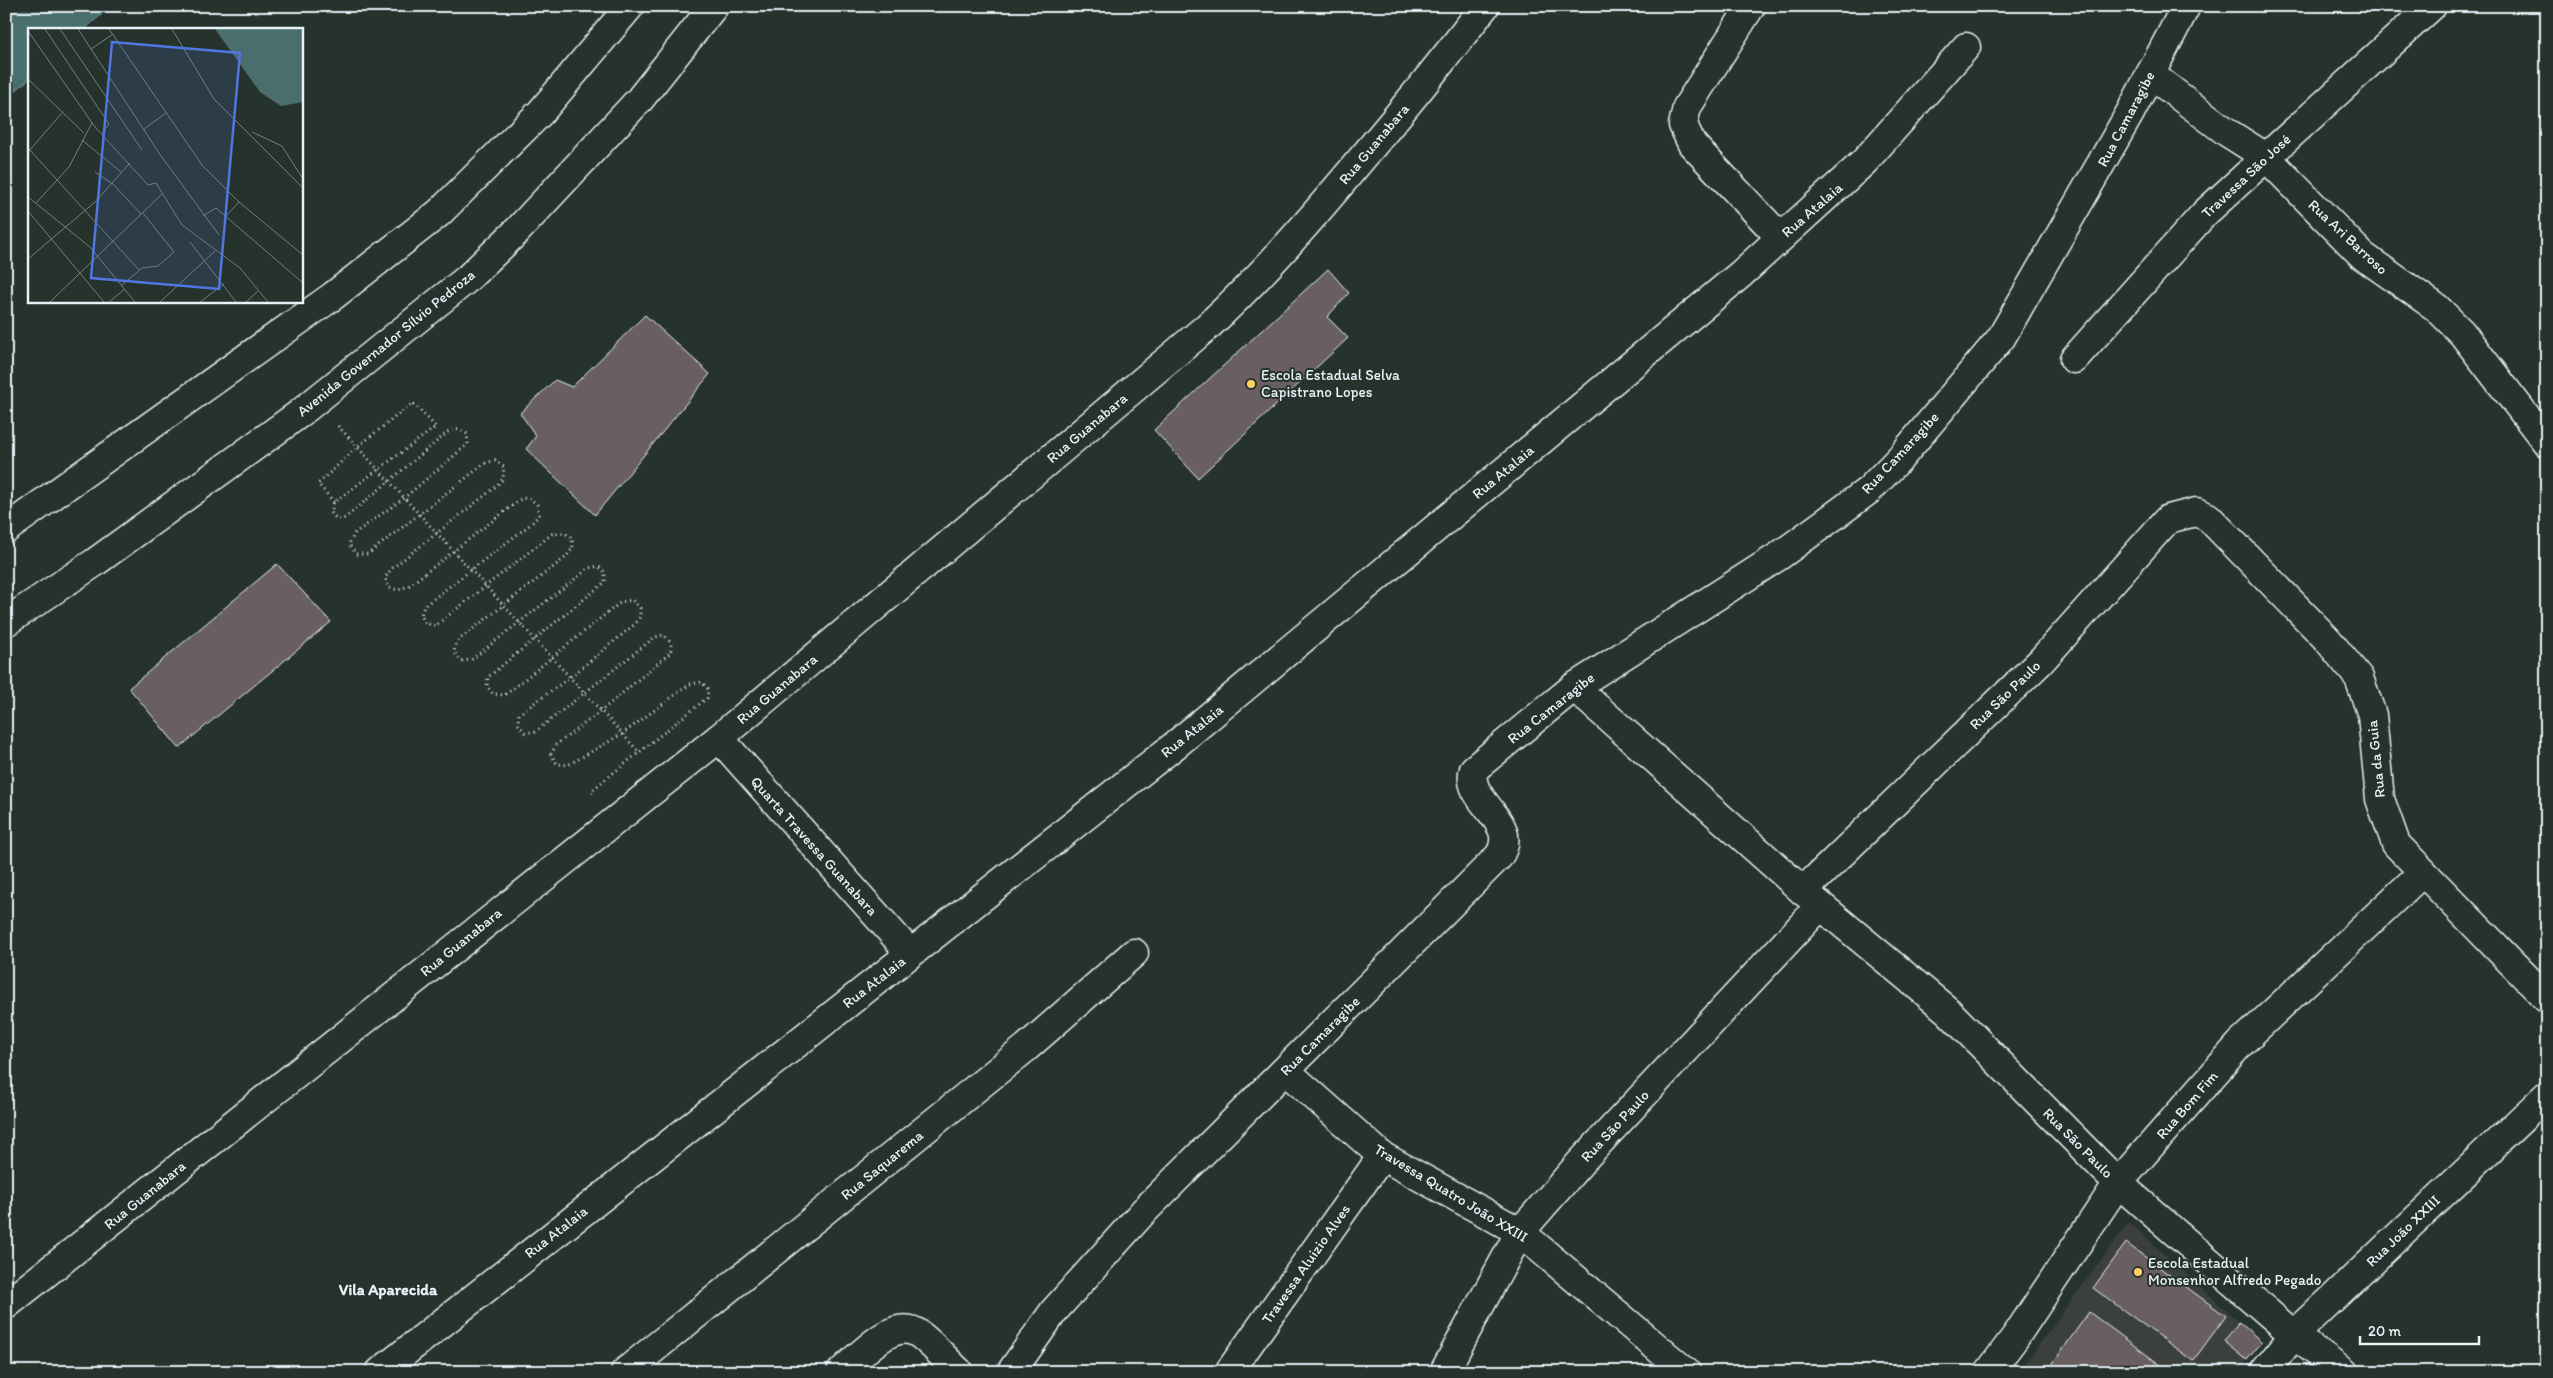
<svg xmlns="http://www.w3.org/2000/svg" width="2553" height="1378" font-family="Itim,sans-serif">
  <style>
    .built { fill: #3a403c }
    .water { fill: #4a6e6e; stroke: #89a2a5 }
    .building { fill: #695e60; stroke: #e8f1f8 }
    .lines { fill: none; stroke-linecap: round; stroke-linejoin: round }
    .minor-casing { stroke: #e8f1f8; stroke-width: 31 }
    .major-casing { stroke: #e8f1f8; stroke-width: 31 }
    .path { stroke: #e8f1f8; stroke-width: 3; stroke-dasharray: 1 4; stroke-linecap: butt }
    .minor { stroke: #26332d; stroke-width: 28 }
    .major { stroke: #26332d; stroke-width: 28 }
    .poi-dot { fill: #ffd166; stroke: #26332d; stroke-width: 2 }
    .labels { text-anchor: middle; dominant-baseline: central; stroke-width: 4; stroke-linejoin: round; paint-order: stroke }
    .street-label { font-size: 15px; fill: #e8f1f8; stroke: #26332d }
    .poi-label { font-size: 15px; fill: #e8f1f8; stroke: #26332d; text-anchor: start }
    .neighbourhood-label { font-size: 16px; font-weight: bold; fill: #e8f1f8; stroke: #26332d }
    .inset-road { fill: none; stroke: #747f7e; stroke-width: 1 }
    .view { fill: #5077e0; fill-opacity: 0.15; stroke: #5077e0; stroke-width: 2.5 }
    .inset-edge { fill: none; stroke: #e8f1f8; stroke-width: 2.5 }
  </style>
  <rect width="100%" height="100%" fill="#26332d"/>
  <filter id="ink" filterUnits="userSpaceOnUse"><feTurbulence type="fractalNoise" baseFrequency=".02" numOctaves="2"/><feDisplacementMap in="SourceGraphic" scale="10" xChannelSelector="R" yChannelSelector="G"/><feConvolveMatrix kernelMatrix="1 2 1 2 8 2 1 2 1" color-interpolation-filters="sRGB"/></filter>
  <g filter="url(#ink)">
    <polygon class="built" points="2129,1222 2239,1322 2224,1341 2247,1360 2239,1372 2019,1372"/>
    <polygon class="water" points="6,6 111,6 85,29 29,29 29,79 6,99"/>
    <g class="building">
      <polygon points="1328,269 1349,293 1327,317 1348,338 1198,478 1154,430"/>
      <polygon points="645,315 710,374 595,515 526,449 536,436 520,413 555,380 572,387"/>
      <polygon points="277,564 331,622 179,748 129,688"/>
      <polygon points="2126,1243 2226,1316 2193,1361 2093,1288"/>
      <polygon points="2089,1312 2170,1372 2061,1372 2051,1366"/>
      <polygon points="2239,1322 2262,1342 2247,1360 2224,1341"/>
      <polygon points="2053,1366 2061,1372 2049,1372"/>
    </g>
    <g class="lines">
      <defs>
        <g id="minor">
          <polyline points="1751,6 1687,107 1683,125 1692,144 1780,237"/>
          <polyline points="2150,74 2228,133 2266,157 2363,256 2437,308 2462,333 2547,443"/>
          <polyline points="2074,359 2205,213 2432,6"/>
          <polyline points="6,529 333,296 439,213 541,112 630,6"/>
          <polyline points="1574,687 1803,891 1948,1011 2118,1183 2294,1335 2343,1372"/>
          <polyline points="719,738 910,953"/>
          <polyline points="1803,891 2040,662 2168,519 2196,512 2208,517 2327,639 2359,678 2372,715 2380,799 2396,844 2547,999"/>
          <polyline points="1286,1071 1382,1156 1520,1232 1686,1372"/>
          <path d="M6,1305L719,738L1208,326C1261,277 1307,224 1353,169C1398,116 1442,62 1485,6"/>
          <polyline points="380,1372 1174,746 1741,274 1864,162 1966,47"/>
          <polyline points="625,1372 1027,1047 1134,953"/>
          <path d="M841,1372C860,1356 894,1316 919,1334C934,1345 946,1360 959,1372"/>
          <path d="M1011,1372L1054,1311L1144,1211L1499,856C1522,821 1463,801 1474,769L1574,687L1779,556L1834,516L1869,490L1901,457L2001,338L2130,113L2186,6"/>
          <polyline points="1229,1372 1382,1156"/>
          <polyline points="1444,1372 1520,1232 1581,1162 1820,906"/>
          <polyline points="1989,1372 2016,1336 2118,1183 2240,1044 2423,872"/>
        </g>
        <g id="major">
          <polyline points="6,622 94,563 299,414 467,279 517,231 640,99 714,6"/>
          <polyline points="2264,1372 2294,1335 2547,1095"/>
        </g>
      </defs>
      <use href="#minor" class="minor-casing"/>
      <use href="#major" class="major-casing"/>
      <g class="path">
        <polyline points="338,426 639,752"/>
        <path d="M334,502L318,484L357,447L413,403L436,427L334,502L331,512C335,519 338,520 345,518L448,432C456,428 460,429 467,434L468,444L404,498L355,533L349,544L356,554H368L484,464L495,460L504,467L503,479L492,490L391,569L385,578L389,588L399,590L410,585L522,498L531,499L537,505L539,515L532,523L424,606L421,615L425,623L435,626L552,534L565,533L572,538L573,548L565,558L456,642L454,652L461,661L471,660L589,568L598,566L605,572V582L488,677L487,686L493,694L505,695L621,602L632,600L640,608V617L634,625L569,678L519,714L518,724L525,732H535L655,637L664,635L671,643V652L601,711L556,745L551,754L557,764L568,765L622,734L690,684L702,682L708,689L707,698L592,790L591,796"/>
      </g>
      <use href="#minor" class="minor"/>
      <use href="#major" class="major"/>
    </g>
  </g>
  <g class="poi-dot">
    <circle cx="1251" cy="384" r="5"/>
    <circle cx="2138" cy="1272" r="5"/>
  </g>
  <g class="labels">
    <g class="street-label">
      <text transform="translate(2126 119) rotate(-62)">Rua Camaragibe</text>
      <text transform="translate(1374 144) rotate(-50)">Rua Guanabara</text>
      <text transform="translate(2246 176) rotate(-43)">Travessa São José</text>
      <text transform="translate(1812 210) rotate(-41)">Rua Atalaia</text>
      <text transform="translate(2348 237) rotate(43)">Rua Ari Barroso</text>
      <text transform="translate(386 343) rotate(-39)">Avenida Governador Sílvio Pedroza</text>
      <text transform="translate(1087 428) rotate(-40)">Rua Guanabara</text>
      <text transform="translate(1900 453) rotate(-47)">Rua Camaragibe</text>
      <text transform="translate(1503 472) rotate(-40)">Rua Atalaia</text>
      <text transform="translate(777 689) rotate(-40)">Rua Guanabara</text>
      <text transform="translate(2005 695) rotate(-44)">Rua São Paulo</text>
      <text transform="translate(1551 708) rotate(-38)">Rua Camaragibe</text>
      <text transform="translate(1192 731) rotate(-39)">Rua Atalaia</text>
      <text transform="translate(2376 759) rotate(-96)">Rua da Guia</text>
      <text transform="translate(814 846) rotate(48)">Quarta Travessa Guanabara</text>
      <text transform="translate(461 942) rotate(-39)">Rua Guanabara</text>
      <text transform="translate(874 982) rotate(-38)">Rua Atalaia</text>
      <text transform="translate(1320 1036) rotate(-45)">Rua Camaragibe</text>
      <text transform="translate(2187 1105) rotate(-49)">Rua Bom Fim</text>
      <text transform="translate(1615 1126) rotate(-47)">Rua São Paulo</text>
      <text transform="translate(2078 1143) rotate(45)">Rua São Paulo</text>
      <text transform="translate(882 1165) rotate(-39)">Rua Saquarema</text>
      <text transform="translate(1451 1193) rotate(31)">Travessa Quatro João XXIII</text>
      <text transform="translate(145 1195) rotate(-39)">Rua Guanabara</text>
      <text transform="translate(2403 1231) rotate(-44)">Rua João XXIII</text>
      <text transform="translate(556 1232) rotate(-38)">Rua Atalaia</text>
      <text transform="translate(1306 1264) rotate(-55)">Travessa Aluizio Alves</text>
    </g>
    <g class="poi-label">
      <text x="1261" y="375">Escola Estadual Selva<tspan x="1261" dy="17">Capistrano Lopes</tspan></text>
      <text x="2148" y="1263">Escola Estadual<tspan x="2148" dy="17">Monsenhor Alfredo Pegado</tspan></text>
    </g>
    <g class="neighbourhood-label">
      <text x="388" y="1289">Vila Aparecida</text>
    </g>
  </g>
  <g transform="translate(28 28)">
    <rect width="275" height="275" fill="#26332d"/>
    <path d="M187,1H275V74L253,78L232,64Z" fill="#4a6e6e"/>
    <path class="inset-road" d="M17,1L81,96L74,105M32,1L114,122M50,1L133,128L191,207M81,1L174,137L211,174L275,227M144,1L186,71L275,160M0,3L67,99L120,157L128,155L154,197L212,240L240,274M63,21L85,6M0,51L56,105M116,101L138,85M224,104L254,118L275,151M54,112L93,144M0,120L111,242M0,124L34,85M67,144L85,156L113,186M0,169L62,219L107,274M8,175L41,139L64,95M0,183L76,274M175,188L188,180L275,255M198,188L211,174M162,214L208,274M0,231L67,174L102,135M94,257L114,240L130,238L146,224L115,185M22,274L135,165M81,274L97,261M132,274L187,223M172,274L196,256M218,274L230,263"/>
    <path class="view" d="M84,14L212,25L191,261L63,250Z"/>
    <rect width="275" height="275" class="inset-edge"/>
  </g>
  <rect width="2553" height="1378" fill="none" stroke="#26332d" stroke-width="25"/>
  <rect x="12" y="12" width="2528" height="1353" fill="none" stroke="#e8f1f8" stroke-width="2" filter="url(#ink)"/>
  <path d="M2360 1336v8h119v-8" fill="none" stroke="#e8f1f8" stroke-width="2.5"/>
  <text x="2368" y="1336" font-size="15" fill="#e8f1f8" stroke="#26332d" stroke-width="4" paint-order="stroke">20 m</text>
</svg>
